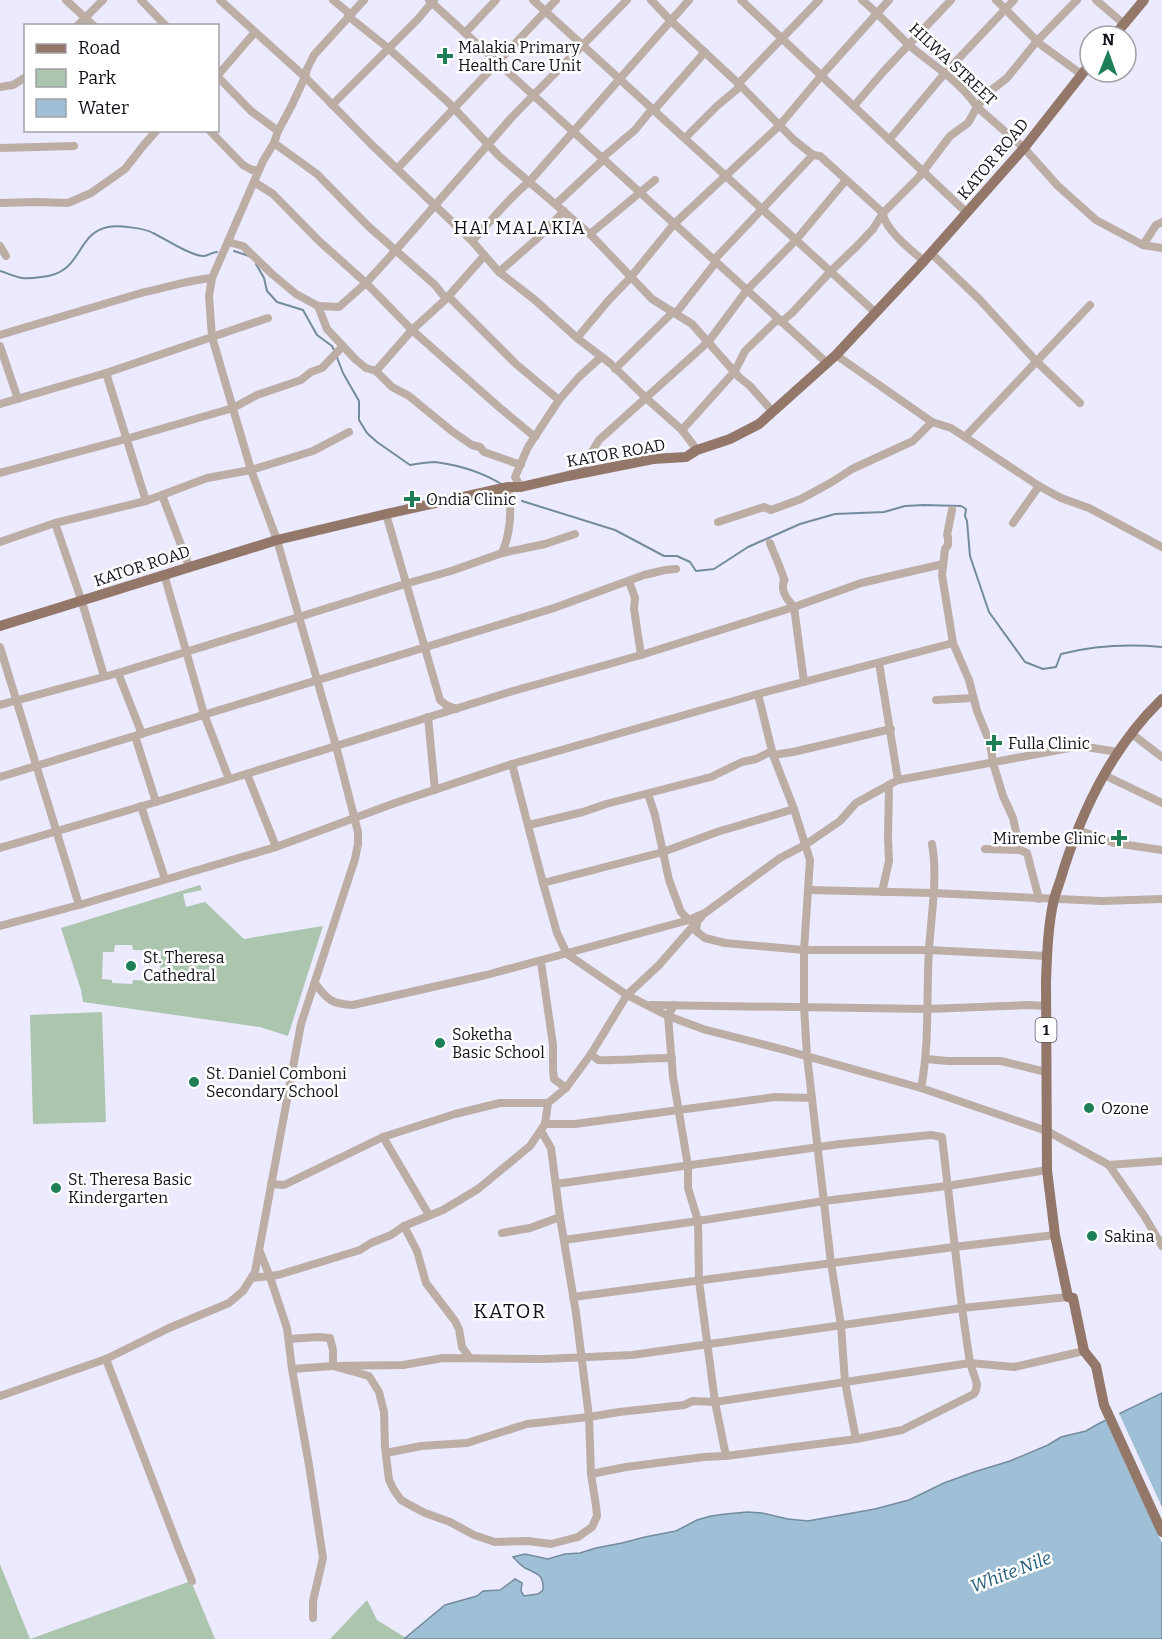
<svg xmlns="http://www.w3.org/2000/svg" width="1162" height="1639" font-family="Bitter,serif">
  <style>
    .green { fill: #acc5ae; fill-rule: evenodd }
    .water { fill: #9ebfd5; stroke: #748b9e; stroke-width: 1.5 }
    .pier { fill: #eceafe }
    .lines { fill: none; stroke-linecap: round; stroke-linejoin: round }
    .stream { stroke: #748b9e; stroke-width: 2 }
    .minor { stroke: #bcada5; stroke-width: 8 }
    .major { stroke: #937769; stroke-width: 10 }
    .poi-dot { fill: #1d7f57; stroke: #fff; stroke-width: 2 }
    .labels { text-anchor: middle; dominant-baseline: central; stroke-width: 5; stroke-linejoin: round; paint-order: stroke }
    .shield { fill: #fff; stroke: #5a5860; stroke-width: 1.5 }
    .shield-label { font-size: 15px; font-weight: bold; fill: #13111c }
    .poi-label { font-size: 16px; fill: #13111c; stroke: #fff; text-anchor: start }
    .street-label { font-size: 16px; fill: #13111c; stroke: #fff }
    .neighbourhood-label { font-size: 18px; letter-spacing: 1.5px; fill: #13111c; stroke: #fff }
    .water-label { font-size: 18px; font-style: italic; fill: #245c7c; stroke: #fff }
    .quarter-label { font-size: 20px; letter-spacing: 1.5px; fill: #13111c; stroke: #fff }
  </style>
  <rect width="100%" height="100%" fill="#eceafe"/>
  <g class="green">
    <path d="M200,885L202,890L183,894L186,907L205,902L244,939L323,926L288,1036L260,1027L83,1002L81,990L61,928ZM115,945H132L133,950L161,951L160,981L133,980L132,984L112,983V980L102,979L103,952H114Z"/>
    <polygon points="102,1012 106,1122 33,1124 30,1015"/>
    <polygon points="0,1564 30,1639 191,1581 215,1639 0,1639"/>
    <polygon points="367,1600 377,1620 406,1638 404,1639 330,1639"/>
  </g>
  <path class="water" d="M1162,1393V1639H404L445,1605L477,1596L483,1591L500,1590L515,1579L522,1583L521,1591L524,1596L538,1594L543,1590C544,1574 537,1574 525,1568C520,1565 517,1561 513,1557L525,1554L548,1559L565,1554L580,1553L596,1548L622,1543L645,1537L676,1531L697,1520L711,1516L726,1514L747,1512L762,1513L788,1519L808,1521L875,1509L909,1500L944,1483L974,1472L1010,1461L1048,1445L1061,1437L1086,1431L1098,1424Z"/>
  <polygon class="pier" points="1118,1411 1162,1507 1162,1543 1104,1417"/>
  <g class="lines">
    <g class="stream">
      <polyline points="234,251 249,256"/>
      <polyline points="256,264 264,278 267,291 277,302 303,310 317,335 332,346 334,350"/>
      <path d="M0,271C7,273 15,277 22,278C28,279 35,278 41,277C84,274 74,234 108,227C118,225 144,228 153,233C164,238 192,257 204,256C208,256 212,252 217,252"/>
      <path d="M336,355L343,373L359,401V420L367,433L377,442L410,465C418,464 427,462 435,462C459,465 482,472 503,485"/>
      <path d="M522,501L615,530L664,556H677L690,562L696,571L714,569L748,547L800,524L835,514L884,512L905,506L924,505L961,506L966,509L965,516L967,521L970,556L989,612L1025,662L1043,669L1056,667L1061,654C1093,646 1129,644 1162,647"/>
    </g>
    <g class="minor">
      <polyline points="66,0 94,26"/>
      <polyline points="141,0 166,26"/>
      <polyline points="220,0 305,77 371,144 472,241 499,272 535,300 577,338 611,364 646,398 682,430 697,450"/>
      <polyline points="333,0 350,14"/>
      <polyline points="429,0 827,363"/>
      <polyline points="533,0 876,313"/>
      <path d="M651,0L670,20L741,86L794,140L813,155L820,156L883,213C884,229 912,251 924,261"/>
      <polyline points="741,0 967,213"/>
      <path d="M862,0C879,14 893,30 909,45C932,65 960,81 977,107L1024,148L1058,186L1096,220L1143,245L1162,248"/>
      <polyline points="996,0 1040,44 1081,74"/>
      <polyline points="1096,0 1124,24"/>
      <polyline points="348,16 388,48 449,103 499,156 590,234 652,299 692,324 739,377 750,386 773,412"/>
      <polyline points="77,26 103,0"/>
      <polyline points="465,33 496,0"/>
      <polyline points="218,75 255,32"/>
      <polyline points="218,77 251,111 278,131"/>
      <polyline points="738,84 819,0"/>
      <polyline points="0,87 13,85 26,77"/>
      <polyline points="332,105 418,19 434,0"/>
      <polyline points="854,106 883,72 951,0"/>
      <polyline points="654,110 705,52"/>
      <polyline points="209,130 243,165 252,170 259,170"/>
      <polyline points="685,138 717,106 741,86"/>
      <polyline points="889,140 945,73 1014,0"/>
      <polyline points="274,143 317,174 368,226 435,285 446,299"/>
      <polyline points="0,148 74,146"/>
      <polyline points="602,158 635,130 652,109"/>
      <polyline points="397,169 556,0"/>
      <polyline points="254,182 273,194 319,241 366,283 412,330 500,408 535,437"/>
      <polyline points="0,203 37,202 68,203 91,193 125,169 143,146 157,130"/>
      <polyline points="556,204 604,159"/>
      <polyline points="590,234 655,180"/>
      <path d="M472,241C491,222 508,198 529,182L689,0"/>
      <polyline points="228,242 243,246 272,274 296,294 318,306 339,307 366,283 396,250 512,117 627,0"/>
      <polyline points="1143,245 1156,225 1162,222"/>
      <polyline points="0,246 6,256"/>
      <polyline points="931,253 979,299 1036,361 1080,403"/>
      <polyline points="714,260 813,155"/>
      <polyline points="499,272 539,237 564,211"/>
      <polyline points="449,297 516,364 559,400"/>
      <polyline points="318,306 327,329 356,360 366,368 376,371 392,387 409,396 453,432 472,445 480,447 484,452 521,465"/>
      <polyline points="676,313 716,262"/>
      <polyline points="781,322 792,313 831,271 858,245 873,229 883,213 919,177 950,136 968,123 977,107 989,92 1007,78 1037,41 1077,0"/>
      <path d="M0,335L141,293C165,288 188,280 212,278"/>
      <polyline points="577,338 608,301 630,278 674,224 779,126 821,76 889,0"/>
      <polyline points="0,346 18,399"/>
      <polyline points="836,355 932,422 951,428 965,437 1039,486 1061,498 1089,508 1162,547"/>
      <polyline points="615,369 673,312"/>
      <polyline points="376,371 412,330 446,299 484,256"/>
      <polyline points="106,373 146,501"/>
      <polyline points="0,404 106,373 268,318"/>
      <polyline points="682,430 735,371 745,351 778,319"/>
      <polyline points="965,437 1090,305"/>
      <polyline points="0,473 126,439 233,408 257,395 301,380 311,372 322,368 343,346"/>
      <polyline points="579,473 599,440 709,341 747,290 796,240 846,180"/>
      <polyline points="521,487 515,477 528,447 559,400 579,377 601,357"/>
      <polyline points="162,495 189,566"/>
      <polyline points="952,510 947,535 948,537 948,545 945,549 942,575 953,643 969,680 977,711 990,743 993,763 1003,796 1013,818 1020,850 1027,853 1039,899"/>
      <polyline points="386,514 440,700 446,705 456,709"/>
      <polyline points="718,522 764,507 771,510 801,499 832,482 852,469 913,441 932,422"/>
      <polyline points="55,523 82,602 104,676"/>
      <polyline points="1013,523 1039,486"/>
      <polyline points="0,542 55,523 146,501 207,478 251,470 313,451 349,432"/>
      <path d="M770,543C774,554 779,564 783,576C786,585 784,576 783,585C782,594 789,601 794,607L804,682"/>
      <path d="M502,553C511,532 512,510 508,487"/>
      <polyline points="164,574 204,714 229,779"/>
      <polyline points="629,581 635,598 634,609 641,655"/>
      <polyline points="0,647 79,905"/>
      <polyline points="879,663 898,780"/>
      <polyline points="118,673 142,734"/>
      <polyline points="758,694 773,755 794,809 810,860 804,950 804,1007 807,1056 831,1263 841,1325 845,1382 856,1439"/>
      <polyline points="936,700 973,698"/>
      <polyline points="0,705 118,673 405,584 451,571 502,553 545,544 575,534"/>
      <polyline points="428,717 435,790"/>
      <polyline points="1132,734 1162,757"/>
      <polyline points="135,736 156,802"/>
      <polyline points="773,755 793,752 891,729"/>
      <polyline points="512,764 543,883 557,933 567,954 627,995 668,1016 703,1029 785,1050 921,1088 1047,1131 1109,1165 1145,1217 1162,1246"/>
      <polyline points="247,774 276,847"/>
      <polyline points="1104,775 1162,803"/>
      <polyline points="0,777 554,608 644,575 665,570 676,569"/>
      <polyline points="648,794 655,815 669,880 681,912 689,920 697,923 696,931 705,938 725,943 804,950 929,950 1047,956"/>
      <polyline points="141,806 165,879"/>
      <polyline points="529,825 583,812 606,804 711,777 742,762 756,759 772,751"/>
      <polyline points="1078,830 1114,843 1162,850"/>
      <polyline points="0,848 156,802 513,691 641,655 794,607 861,583 943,564"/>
      <polyline points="985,849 1020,850"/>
      <polyline points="543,883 663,852 717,832 794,809"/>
      <polyline points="808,890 933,893 1102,901 1162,899"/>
      <polyline points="882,892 889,861 888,838 889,785"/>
      <polyline points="0,926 79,905 276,847 395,803 512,764 758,694 953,643"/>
      <polyline points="541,962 553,1045 553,1069 554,1079 566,1088"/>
      <path d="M315,983C327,1000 332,1004 353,1005L486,975L689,920L705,913L780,858L805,845L840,821L856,803L898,780L1080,746L1118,752"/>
      <polyline points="651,1005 927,1009 1029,1005 1046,1006"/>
      <polyline points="674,1005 668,1016 673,1077 688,1166 688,1188 698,1221 699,1281 715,1402 726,1456"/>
      <path d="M591,1054L598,1060C623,1061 647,1058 672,1058"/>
      <polyline points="926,1059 948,1061 1001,1061 1046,1072"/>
      <path d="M921,1088C930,1042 926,997 929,950C931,916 938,878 932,844"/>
      <polyline points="545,1124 575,1124 775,1097 812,1098"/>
      <polyline points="383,1137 429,1215"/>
      <polyline points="1109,1165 1162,1161"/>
      <polyline points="271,1184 284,1185 383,1137 455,1114 500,1103 548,1103"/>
      <polyline points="556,1184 840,1144 931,1135 942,1137 962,1308 970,1363 977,1384 976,1390 974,1394 902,1430 856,1439 726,1456 704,1457 626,1467 591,1474"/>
      <polyline points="404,1226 417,1251 426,1283 455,1321 459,1329 462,1347 470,1358"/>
      <polyline points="502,1233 530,1228 560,1217"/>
      <polyline points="564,1240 698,1221 824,1201 947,1186 1047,1170"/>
      <polyline points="260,1252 270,1277 287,1328 292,1369 309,1465 323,1558 313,1601 313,1618"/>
      <polyline points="252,1278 278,1275 360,1250 371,1243 391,1235 404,1226 443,1210 478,1189 530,1146 545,1124 548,1103 566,1088 591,1054 627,995 659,965 702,916"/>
      <polyline points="573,1297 954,1247 1055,1235"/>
      <polyline points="289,1339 318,1337 330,1338 333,1350 333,1366 369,1376 379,1392 384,1412 385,1447 389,1480 394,1490 401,1500 408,1504 425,1513 450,1522 474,1535 495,1542 528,1541 551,1544 578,1537 592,1527 597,1516 596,1506 591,1474 589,1417 576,1313 560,1217 551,1148 541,1131"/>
      <polyline points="106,1359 179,1549 192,1581"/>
      <polyline points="292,1369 333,1366 403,1365 443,1358 544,1359 632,1355 962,1308 1068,1297"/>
      <polyline points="0,1396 106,1359 169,1328 229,1303 243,1291 255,1272 301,1024 355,859 358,844 358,832 336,746 277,540 251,470 212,337 209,296 212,278 263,161 274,143 278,131 291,107 305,77 307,69 314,55 364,0"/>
      <polyline points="386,1453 421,1446 467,1443 527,1424 589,1417 619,1412 684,1405 693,1401 715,1402 970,1363 1014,1367 1084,1351"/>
    </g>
    <g class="major">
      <polyline points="1114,36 1144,0"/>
      <polyline points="0,626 277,540 386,514 508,487 521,487 568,476 653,459 686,457 697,450 730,439 759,424 836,355 924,261 1024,148 1090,64"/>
      <path d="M1162,699C1114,745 1084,806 1064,868C1061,879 1057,889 1054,899C1048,925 1047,954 1046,981L1047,1170L1055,1235L1068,1297L1073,1298L1084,1351L1096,1366L1104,1405L1162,1532"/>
    </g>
  </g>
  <g class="poi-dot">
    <path d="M442 47h6v6h6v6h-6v6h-6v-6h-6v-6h6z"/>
    <path d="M409 490h6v6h6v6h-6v6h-6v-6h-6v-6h6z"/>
    <path d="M991 734h6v6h6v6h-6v6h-6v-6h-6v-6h6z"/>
    <path d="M1116 829h6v6h6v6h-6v6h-6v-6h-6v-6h6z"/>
    <circle cx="131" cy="966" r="6"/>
    <circle cx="440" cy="1043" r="6"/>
    <circle cx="194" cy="1082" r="6"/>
    <circle cx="1089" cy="1108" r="6"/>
    <circle cx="56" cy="1188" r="6"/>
    <circle cx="1092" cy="1236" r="6"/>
  </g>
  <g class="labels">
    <rect class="shield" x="1035.5" y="1018" width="21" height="24" rx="4.5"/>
    <g class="shield-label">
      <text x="1046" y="1030">1</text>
    </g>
    <g class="poi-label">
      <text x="458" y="47">Malakia Primary<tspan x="458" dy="18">Health Care Unit</tspan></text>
      <text x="426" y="499">Ondia Clinic</text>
      <text x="1008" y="743">Fulla Clinic</text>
      <text x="1106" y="838" text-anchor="end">Mirembe Clinic</text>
      <text x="143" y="957">St. Theresa<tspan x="143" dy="18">Cathedral</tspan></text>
      <text x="452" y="1034">Soketha<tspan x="452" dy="18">Basic School</tspan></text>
      <text x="206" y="1073">St. Daniel Comboni<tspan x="206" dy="18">Secondary School</tspan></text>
      <text x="1101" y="1108">Ozone</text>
      <text x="68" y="1179">St. Theresa Basic<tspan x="68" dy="18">Kindergarten</tspan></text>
      <text x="1104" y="1236">Sakina</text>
    </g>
    <g class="street-label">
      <text transform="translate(953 64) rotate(43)">HILWA STREET</text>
      <text transform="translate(993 159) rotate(-50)">KATOR ROAD</text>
      <text transform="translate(616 453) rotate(-10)">KATOR ROAD</text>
      <text transform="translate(142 566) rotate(-18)">KATOR ROAD</text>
    </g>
    <g class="neighbourhood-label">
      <text x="520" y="228">HAI MALAKIA</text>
    </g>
    <g class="water-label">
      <text transform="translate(1011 1572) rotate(-21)">White Nile</text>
    </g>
    <g class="quarter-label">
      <text x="510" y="1311">KATOR</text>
    </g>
  </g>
  <rect x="24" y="24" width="195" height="108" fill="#ffffff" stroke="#a1a0a4" stroke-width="1.5"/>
  <rect x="36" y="44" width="30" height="9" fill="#937769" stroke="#a1a0a4" stroke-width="1.5"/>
  <text x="78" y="54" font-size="18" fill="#13111c">Road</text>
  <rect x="36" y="69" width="30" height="18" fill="#acc5ae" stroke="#a1a0a4" stroke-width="1.5"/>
  <text x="78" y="84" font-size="18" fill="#13111c">Park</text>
  <rect x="36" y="99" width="30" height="18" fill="#9ebfd5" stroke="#a1a0a4" stroke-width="1.5"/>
  <text x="78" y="114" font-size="18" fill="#13111c">Water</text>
  <g transform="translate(1108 54) rotate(1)"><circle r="28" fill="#ffffff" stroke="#a1a0a4" stroke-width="1.5"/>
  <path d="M0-4.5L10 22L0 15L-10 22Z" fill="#1d7f57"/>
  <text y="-9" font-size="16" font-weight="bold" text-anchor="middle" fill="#13111c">N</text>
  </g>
</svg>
